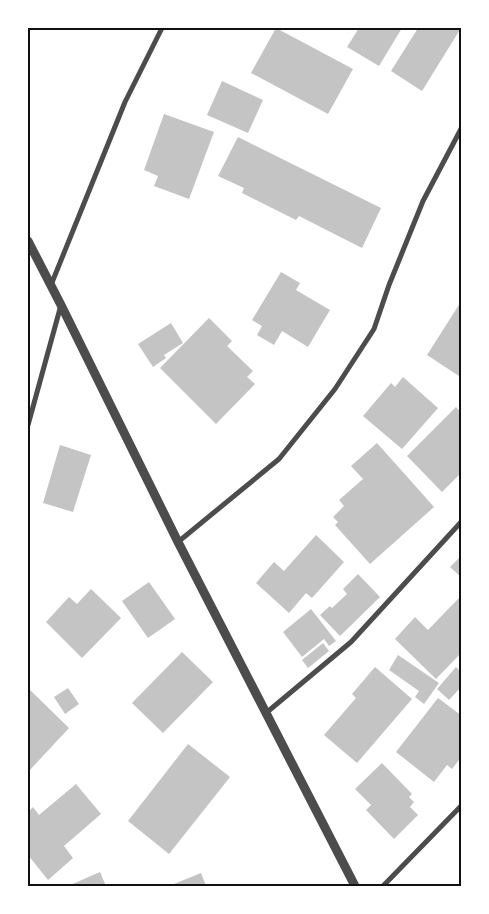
<svg xmlns="http://www.w3.org/2000/svg" width="489" height="914" font-family="Commissioner,sans-serif">
  <style>
    .building { fill: #c4c4c4 }
    .lines { fill: none; stroke-linecap: round; stroke-linejoin: round }
    .minor { stroke: #4c4c4c; stroke-width: 5 }
    .tertiary { stroke: #4c4c4c; stroke-width: 9 }
    .neatline { fill: none; stroke: #111; stroke-width: 2 }
  </style>
  <rect width="100%" height="100%" fill="#fff"/>
  <g class="building">
    <polygon points="276,28 353,69 328,114 251,73"/>
    <polygon points="359,28 402,28 379,66 347,47"/>
    <polygon points="418,28 461,28 422,91 391,71"/>
    <polygon points="222,81 263,100 248,133 207,115"/>
    <polygon points="164,114 214,132 189,199 154,186 158,176 144,170"/>
    <polygon points="238,137 381,208 362,248 299,216 296,220 242,193 244,188 218,176"/>
    <polygon points="281,272 300,283 296,290 330,310 308,347 282,331 274,345 257,335 262,326 252,320"/>
    <polygon points="462,300 462,378 427,355"/>
    <polygon points="209,318 232,341 227,346 253,371 247,377 255,384 216,424 160,368"/>
    <polygon points="171,323 183,343 164,355 166,358 153,367 138,344"/>
    <polygon points="403,377 438,408 402,449 363,416 391,383 395,387"/>
    <polygon points="456,407 462,414 462,472 442,492 407,456"/>
    <polygon points="377,443 434,507 370,564 335,525 338,522 333,517 344,506 339,500 363,479 351,466"/>
    <polygon points="60,445 91,455 73,512 43,503"/>
    <polygon points="316,535 344,562 312,598 306,593 289,613 256,583 274,562 284,571"/>
    <polygon points="462,555 462,578 450,567"/>
    <polygon points="358,574 380,597 340,636 320,615 330,606 332,608 347,594 343,589"/>
    <polygon points="149,582 175,619 148,638 122,601"/>
    <polygon points="91,589 121,618 82,658 46,622 69,597 77,604"/>
    <polygon points="459,598 462,600 462,652 436,679 395,639 415,617 428,630"/>
    <polygon points="311,609 336,641 329,646 324,639 302,657 283,632"/>
    <polygon points="323,643 329,651 308,668 302,660"/>
    <polygon points="182,652 213,682 163,733 132,703"/>
    <polygon points="398,655 439,683 424,704 415,697 419,691 389,670"/>
    <polygon points="375,667 412,699 357,763 324,735 356,698 352,694"/>
    <polygon points="456,667 462,673 462,686 449,700 437,689"/>
    <polygon points="28,688 69,728 28,772"/>
    <polygon points="68,688 79,704 65,714 54,697"/>
    <polygon points="438,698 462,716 462,756 452,769 447,765 434,782 396,752"/>
    <polygon points="188,744 230,777 169,854 128,821"/>
    <polygon points="382,763 412,794 409,797 414,802 410,807 418,815 394,839 366,810 371,805 355,789"/>
    <polygon points="76,784 101,814 64,846 73,858 48,880 28,855 28,812 33,807 39,815"/>
    <polygon points="100,872 106,886 68,886"/>
    <polygon points="201,873 206,886 169,886"/>
  </g>
  <g class="lines">
    <g class="minor">
      <polyline points="51,285 125,102 162,28"/>
      <polyline points="28,425 61,305"/>
      <polyline points="178,542 279,459 335,389 374,329 389,285 423,201 462,127"/>
      <polyline points="266,713 351,642 462,521"/>
      <polyline points="383,886 462,805"/>
    </g>
    <polyline class="tertiary" points="28,241 61,305 178,542 355,886"/>
  </g>
  <rect width="489" height="914" fill="none" stroke="#ffffff" stroke-width="58"/>
  <rect x="29" y="29" width="431" height="856" class="neatline"/>
</svg>
